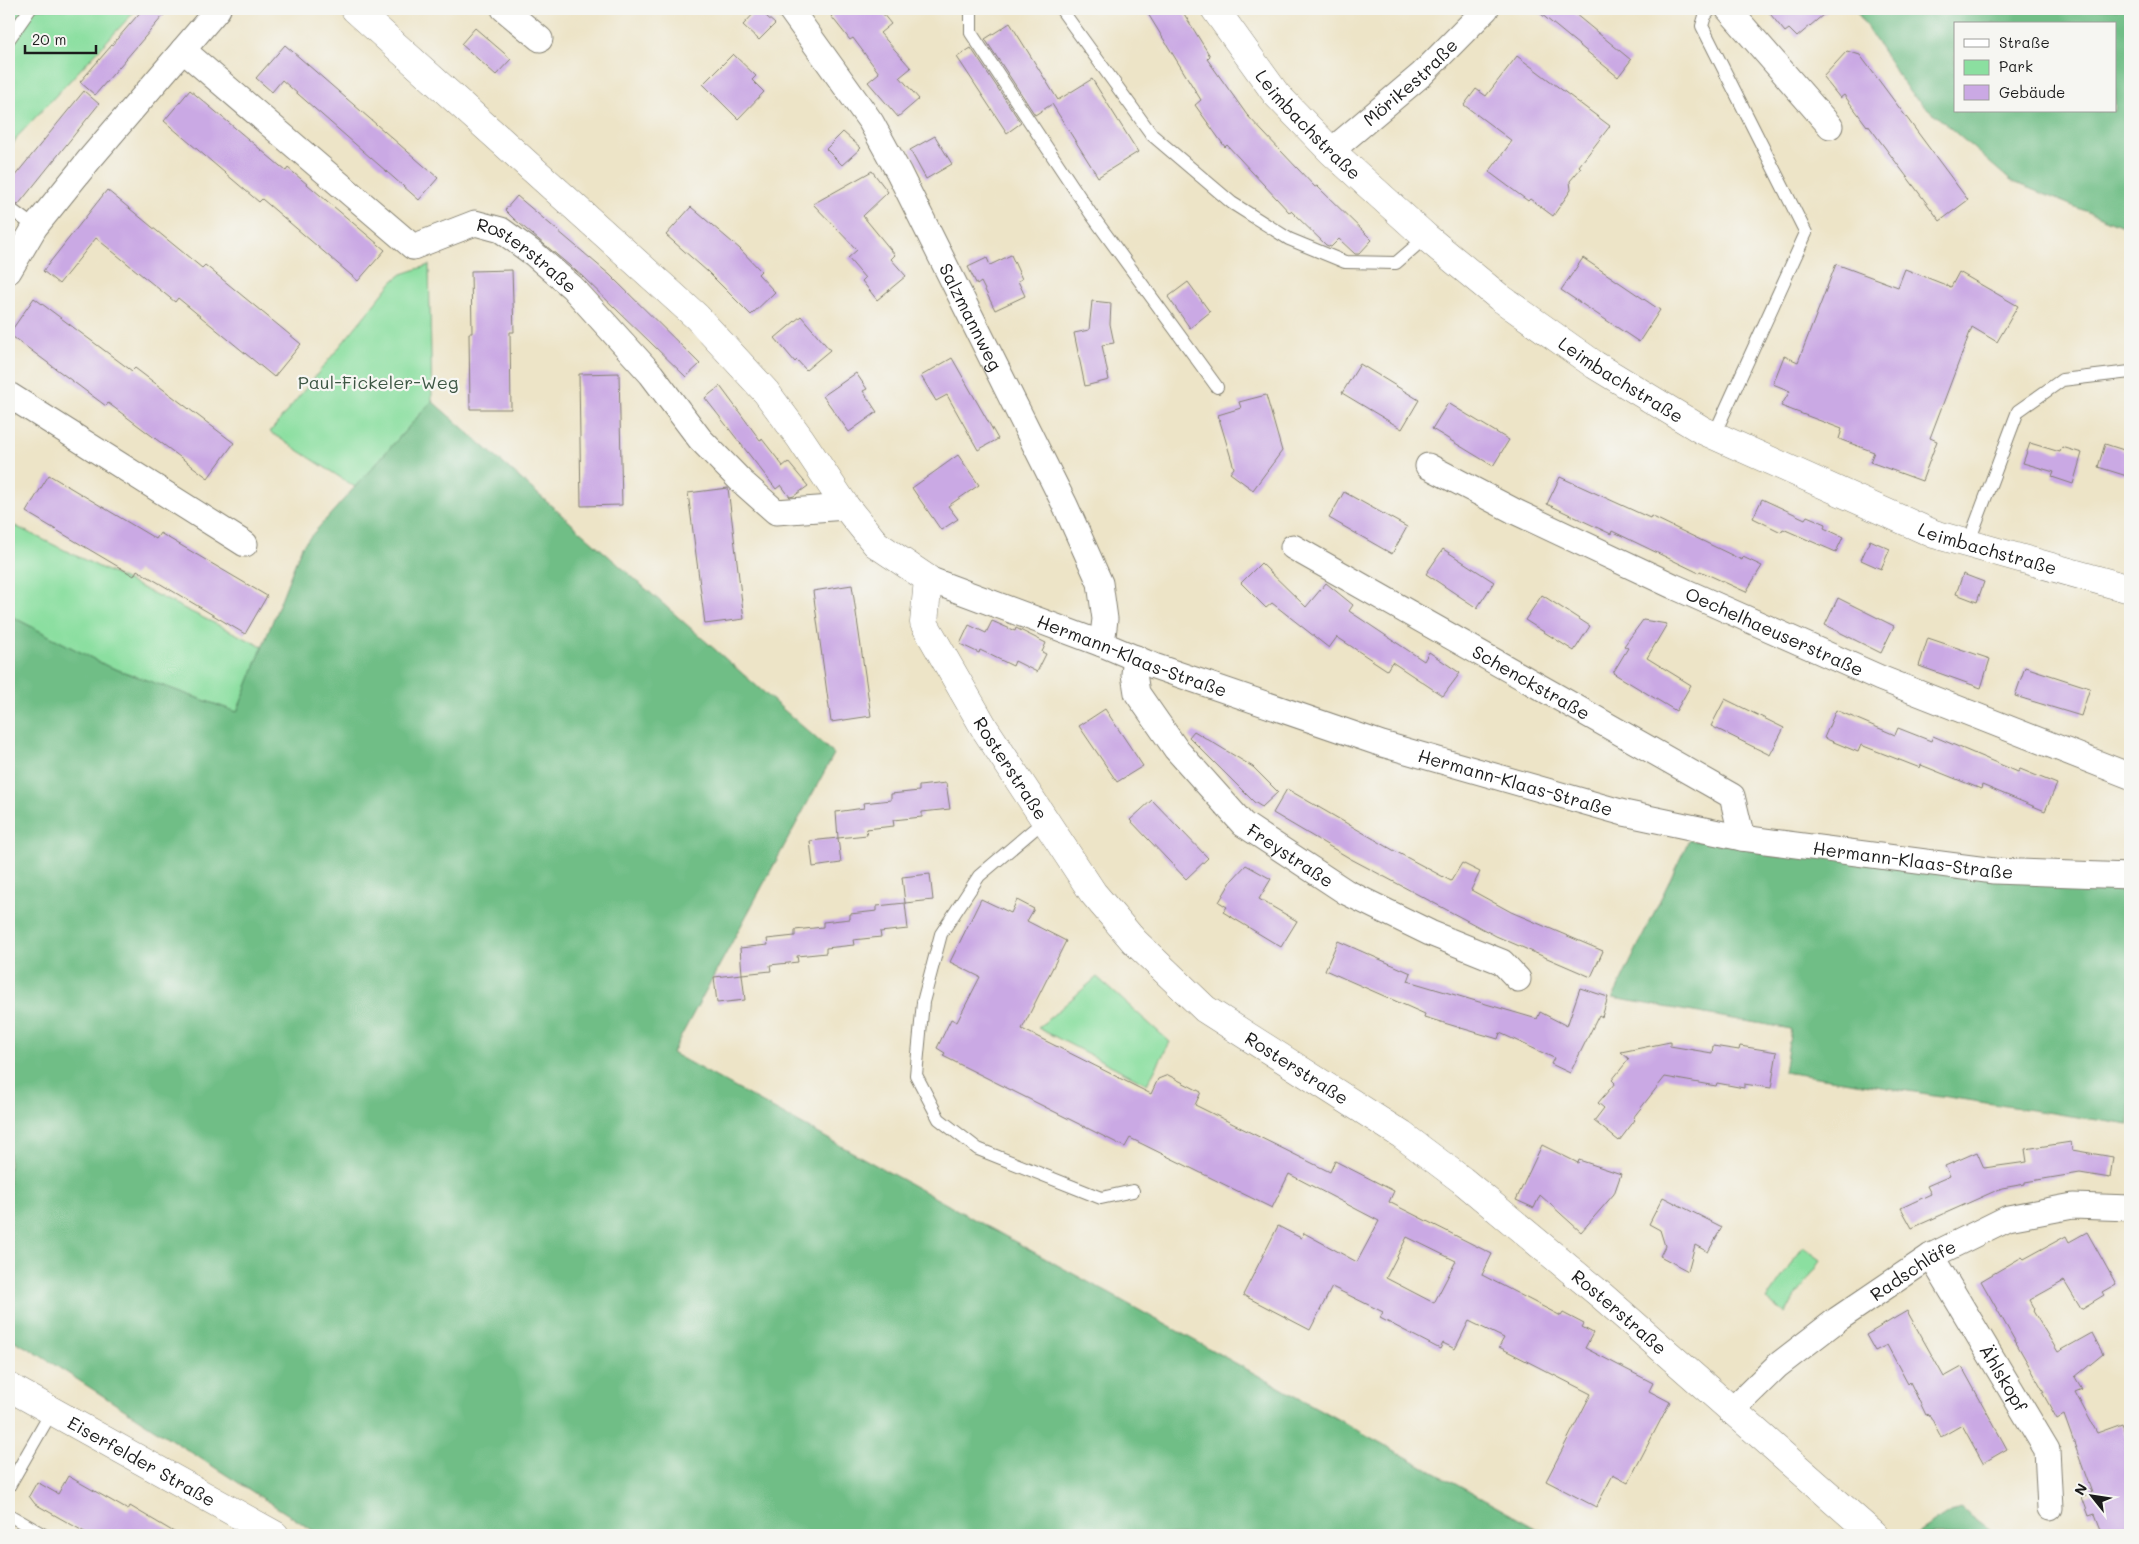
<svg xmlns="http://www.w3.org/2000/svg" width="2139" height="1544" font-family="Mali,sans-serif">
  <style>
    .green { fill: #8bdfa0; stroke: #547e5e }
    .forest { fill: #70be86; stroke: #466d51; fill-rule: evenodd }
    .building { fill: #caa9e4; fill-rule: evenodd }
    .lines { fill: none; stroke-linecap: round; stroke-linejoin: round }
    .service-casing { stroke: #848072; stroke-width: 14 }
    .minor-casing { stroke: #848072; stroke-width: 27 }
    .tertiary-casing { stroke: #848072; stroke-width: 29 }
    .secondary-casing { stroke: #848072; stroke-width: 29 }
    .service { stroke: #fff; stroke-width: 12 }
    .minor { stroke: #fff; stroke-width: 25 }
    .tertiary { stroke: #fff; stroke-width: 28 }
    .secondary { stroke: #fff; stroke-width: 28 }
    .labels { text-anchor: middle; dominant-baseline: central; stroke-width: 4.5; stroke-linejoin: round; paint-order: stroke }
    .street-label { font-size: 18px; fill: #1c1c1c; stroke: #f6f6f2 }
    .park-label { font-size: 18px; fill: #3d5644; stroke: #f6f6f2 }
  </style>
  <rect width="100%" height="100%" fill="#f6f6f2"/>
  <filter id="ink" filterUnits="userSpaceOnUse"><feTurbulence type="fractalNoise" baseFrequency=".02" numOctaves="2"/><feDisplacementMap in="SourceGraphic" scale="10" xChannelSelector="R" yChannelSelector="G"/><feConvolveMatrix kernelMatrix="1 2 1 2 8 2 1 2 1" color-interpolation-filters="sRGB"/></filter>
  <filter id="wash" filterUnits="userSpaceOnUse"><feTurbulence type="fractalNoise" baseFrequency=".0096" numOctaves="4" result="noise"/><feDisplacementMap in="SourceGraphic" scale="20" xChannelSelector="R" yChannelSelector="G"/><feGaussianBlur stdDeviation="1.12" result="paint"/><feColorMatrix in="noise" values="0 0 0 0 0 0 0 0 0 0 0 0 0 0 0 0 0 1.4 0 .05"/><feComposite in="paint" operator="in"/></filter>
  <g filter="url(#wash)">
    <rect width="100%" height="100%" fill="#ede4c7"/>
    <g class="green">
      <polygon points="9,9 137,9 17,137 9,152"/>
      <polygon points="429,265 432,401 355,487 270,432 393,281 402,274"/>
      <polygon points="9,523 263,647 237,712 107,666 9,615"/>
      <polygon points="1097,977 1170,1042 1147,1084 1038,1028"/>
      <polygon points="1803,1247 1821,1260 1785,1313 1766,1300"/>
    </g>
    <g class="forest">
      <path d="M1855,9H2130V229L2011,181L1910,93ZM1955,24H2115V111H1955Z"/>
      <polygon points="432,401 834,754 672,1053 1548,1535 320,1535 33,1351 9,1338 9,615 107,666 237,712 302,546"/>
      <polygon points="1689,840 2130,888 2130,1125 1784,1072 1791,1029 1613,998"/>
      <polygon points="1959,1507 1996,1535 1915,1535"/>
    </g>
    <g id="blocks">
      <g class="building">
        <polygon points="143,9 169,9 95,95 80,82"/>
        <polygon points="758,9 775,24 759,40 743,25"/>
        <polygon points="841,9 879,9 891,24 880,33 911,68 900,77 919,99 898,117 868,82 879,73 853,38 850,40 831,16"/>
        <polygon points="1145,9 1181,9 1210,56 1207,59 1247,115 1315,187 1317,186 1372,240 1359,254 1355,254 1339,239 1331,247 1326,245 1291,211 1289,212 1227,145 1225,147 1195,105 1201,100"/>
        <polygon points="1535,9 1569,9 1631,60 1618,77"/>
        <polygon points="1766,9 1830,9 1797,37 1789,29 1785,32"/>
        <polygon points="1010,23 1058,100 1092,79 1138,152 1098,177 1052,104 1035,115 985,39"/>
        <polygon points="475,28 511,59 496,75 461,44"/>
        <polygon points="285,45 438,178 419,200 282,80 272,92 256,78"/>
        <polygon points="971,48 1021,123 1007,133 957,57"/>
        <polygon points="1847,51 1860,55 1968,200 1940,221 1868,125 1867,126 1844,95 1840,98 1823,77"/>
        <polygon points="733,54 756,76 752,80 764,92 738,119 703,84"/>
        <polygon points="1517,56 1610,126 1579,166 1581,168 1570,181 1571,190 1553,216 1530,199 1528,201 1489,172 1512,141 1464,105 1476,89 1486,96"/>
        <polygon points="190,90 286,171 288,168 385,250 358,281 262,199 259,202 164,121"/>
        <polygon points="84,91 99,104 18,205 9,200 9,183"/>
        <polygon points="843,132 861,148 842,165 826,149"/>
        <polygon points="935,136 952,164 926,179 910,150"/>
        <polygon points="872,171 888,192 863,216 895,255 891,259 906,276 877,300 862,281 865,278 848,258 857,250 813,204"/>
        <polygon points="107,190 202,268 205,265 301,344 274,377 178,298 175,302 96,238 59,284 43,271"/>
        <polygon points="517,196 610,275 700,364 686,377 582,276 514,219 505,210"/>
        <polygon points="691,207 740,249 761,271 758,274 775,292 751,315 708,272 666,235"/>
        <polygon points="1011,255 1022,279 1018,281 1025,296 995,310 981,282 977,285 968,267 987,258 990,265"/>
        <polygon points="1583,258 1660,310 1639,342 1561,290"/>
        <polygon points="1836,264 1898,287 1905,269 1951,287 1959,272 2018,306 1997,342 1972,327 1930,438 1937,441 1922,481 1870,462 1874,452 1839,439 1842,429 1781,406 1790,391 1773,384 1784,356 1798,362"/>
        <polygon points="512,270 514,332 510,332 511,409 470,409 469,333 472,333 471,271"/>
        <polygon points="1188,282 1210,312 1190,328 1168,297"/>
        <polygon points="34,298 132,371 135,368 234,443 208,478 108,403 106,406 9,334"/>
        <polygon points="1092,301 1111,303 1110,324 1114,343 1102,345 1109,380 1085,386 1074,333 1089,330"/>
        <polygon points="801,316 830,350 806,370 797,360 795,362 775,338"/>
        <polygon points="952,358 998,439 978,450 947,395 936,401 921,376"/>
        <polygon points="1360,364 1419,400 1402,429 1342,393"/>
        <polygon points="619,373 622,505 581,506 579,374"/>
        <polygon points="856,373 867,389 863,391 877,412 849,432 823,396"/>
        <polygon points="720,386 760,440 762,439 783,466 782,467 788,462 808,486 794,496 790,497 781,485 776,489 705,398"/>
        <polygon points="1266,395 1282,451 1253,490 1230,473 1234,468 1218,415 1241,408 1239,402"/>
        <polygon points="1448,403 1509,440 1493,466 1432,429"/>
        <polygon points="2030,443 2060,452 2062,447 2082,453 2073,484 2052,477 2054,472 2023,463"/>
        <polygon points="2105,444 2130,452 2130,477 2098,467"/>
        <polygon points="958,455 979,485 948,506 958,519 941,530 912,488"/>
        <polygon points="49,475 156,539 160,533 267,596 245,634 137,570 134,576 26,512"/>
        <polygon points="1560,477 1650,518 1651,516 1742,560 1743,557 1762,566 1746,592 1700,571 1699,573 1612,531 1611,534 1547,504"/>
        <polygon points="728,488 744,619 705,624 688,493"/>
        <polygon points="1344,492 1407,527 1392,554 1329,518"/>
        <polygon points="1762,499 1805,519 1807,516 1826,524 1824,528 1843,537 1836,552 1783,529 1781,532 1753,518"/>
        <polygon points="1870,540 1890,549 1881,569 1861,560"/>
        <polygon points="1443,549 1494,582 1477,608 1426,574"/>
        <polygon points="1261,563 1306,607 1326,583 1353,605 1349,611 1424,661 1429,652 1460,673 1443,696 1392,662 1387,670 1337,637 1329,648 1272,603 1266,608 1241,583"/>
        <polygon points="1963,574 1984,582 1977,602 1956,594"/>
        <polygon points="852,585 871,716 831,722 813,591"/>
        <polygon points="1542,595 1590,626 1574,651 1525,620"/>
        <polygon points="1838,598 1894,626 1881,653 1825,625"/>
        <polygon points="1643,620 1667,624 1647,658 1691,685 1676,711 1613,673 1628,648 1624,646"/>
        <polygon points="992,621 1015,631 1016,628 1046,643 1042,652 1046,654 1037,672 1015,661 1013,666 980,650 979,653 960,644 969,625 986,633"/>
        <polygon points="1928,638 1990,659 1981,688 1919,666"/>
        <polygon points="2025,667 2090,688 2081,716 2015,696"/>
        <polygon points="1725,699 1784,728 1770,755 1711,726"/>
        <polygon points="1105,709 1143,766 1117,782 1079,726"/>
        <polygon points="1836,710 1895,735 1898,728 1931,741 1933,736 2018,772 2020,769 2057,784 2045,811 1982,785 1981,789 1921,765 1920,768 1861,745 1858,752 1824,738"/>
        <polygon points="1194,731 1253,767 1278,792 1262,807 1254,802 1189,737"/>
        <polygon points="946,783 950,809 922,812 922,817 893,820 894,826 866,829 867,835 838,838 836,812 864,808 863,803 891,800 891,794 919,791 919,786"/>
        <polygon points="1287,789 1393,850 1451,881 1462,863 1480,872 1471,890 1511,912 1603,951 1591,977 1496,936 1351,859 1273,813"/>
        <polygon points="1152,800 1208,858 1186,879 1130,820"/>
        <polygon points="838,838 841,863 813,867 810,841"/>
        <polygon points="1246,865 1271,879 1259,899 1297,921 1281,947 1223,912 1227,907 1219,902 1232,880"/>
        <polygon points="930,874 933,900 905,903 902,877"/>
        <path d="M981,899L1011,913L1017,900L1034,909L1027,921L1066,941L1022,1029L1151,1094L1158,1079L1168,1075L1201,1092L1195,1105L1330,1172L1335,1161L1394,1191L1389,1202L1492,1254L1482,1275L1561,1316L1563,1313L1584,1324L1582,1327L1593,1333L1585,1348L1653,1383L1649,1391L1670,1402L1628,1483L1613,1475L1596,1507L1546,1481L1591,1394L1499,1347L1504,1338L1469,1321L1455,1349L1443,1343L1440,1349L1380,1318L1383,1312L1332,1287L1310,1330L1243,1295L1278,1226L1301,1238L1304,1233L1357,1262L1379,1221L1289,1174L1272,1208L1130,1138L1125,1147L943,1056L945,1053L937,1048L951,1019L957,1022L980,977L950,962ZM1407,1237L1456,1261L1434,1303L1386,1278Z"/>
        <polygon points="905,903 908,929 880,932 881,937 853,940 854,945 826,948 826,953 797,956 798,962 770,965 771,971 742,974 740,948 768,945 767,939 795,936 795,930 823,927 823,922 850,919 850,914 877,911 877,906"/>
        <polygon points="1338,941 1411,973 1408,981 1537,1019 1540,1012 1567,1026 1580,988 1608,997 1602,1017 1599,1015 1570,1073 1551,1064 1554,1058 1500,1033 1498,1039 1424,1017 1425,1014 1325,970"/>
        <polygon points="742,974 745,1000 717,1003 714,977"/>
        <polygon points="1670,1042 1670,1046 1712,1053 1713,1046 1739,1050 1740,1046 1777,1052 1771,1088 1744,1084 1744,1088 1717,1083 1716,1086 1665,1077 1633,1118 1635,1120 1619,1141 1594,1121 1604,1108 1598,1103 1615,1083 1612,1080 1629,1059 1621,1052"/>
        <polygon points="2071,1142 2072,1150 2113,1157 2110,1178 2080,1173 2025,1182 2025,1184 2002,1188 1912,1228 1901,1208 1931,1194 1927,1186 1950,1176 1945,1166 1977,1152 1984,1168 2027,1162 2025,1149"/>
        <polygon points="1542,1145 1578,1163 1579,1160 1621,1174 1614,1194 1581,1232 1540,1195 1534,1208 1516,1200"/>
        <polygon points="1663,1197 1722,1227 1708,1252 1695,1245 1688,1271 1660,1256 1665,1246 1660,1230 1649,1224"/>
        <polygon points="2087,1232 2116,1284 2102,1292 2104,1295 2081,1309 2064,1281 2030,1300 2035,1309 2033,1311 2058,1352 2092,1333 2103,1354 2075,1377 2082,1389 2075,1392 2097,1433 2122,1424 2130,1445 2130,1535 2103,1535 2095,1514 2089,1516 2082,1497 2092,1493 2064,1415 2057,1419 2042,1392 2044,1392 1981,1281 2022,1257 2024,1259 2066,1236 2069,1242"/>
        <polygon points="1907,1311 1944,1377 1962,1367 2007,1449 1983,1463 1962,1425 1941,1437 1929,1414 1926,1415 1910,1382 1908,1384 1887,1345 1875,1351 1866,1335"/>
        <polygon points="68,1476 128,1510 130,1506 179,1535 90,1535 35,1504 29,1496 37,1482 58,1494"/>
      </g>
    </g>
  </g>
  <g filter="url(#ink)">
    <use href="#blocks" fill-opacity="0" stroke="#848072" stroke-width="1"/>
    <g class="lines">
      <defs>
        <g id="service">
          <polyline points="971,9 971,33 1091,214 1217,387"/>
          <polyline points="1061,9 1152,135 1232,203 1289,239 1345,262 1396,263 1426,237"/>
          <polyline points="1711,9 1705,16 1702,26 1806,233 1714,435"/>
          <polyline points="9,39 30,9"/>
          <polyline points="9,208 35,227"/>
          <polyline points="1968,544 2018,411 2062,380 2130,372"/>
          <polyline points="1045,820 979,876 941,934 923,1002 916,1075 939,1119 978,1149 1101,1198 1133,1191"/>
          <polyline points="9,1486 52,1411"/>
          <polyline points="9,1515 44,1535"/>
        </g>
        <g id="minor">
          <polyline points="504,9 540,39"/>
          <path id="s1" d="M790,9L871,122L899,173L1065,505L1100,583L1105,619L1102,644"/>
          <polyline points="1728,9 1830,126"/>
          <path id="s2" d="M183,50L413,247L475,223L501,230L534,254L572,287L651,374L700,439L741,481L776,512L846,507"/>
          <path id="s3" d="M1331,151L1422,74L1486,9"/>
          <polyline points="9,271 35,227 89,160 218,9"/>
          <polyline points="9,395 245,544"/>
          <path id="s4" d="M1428,466L1516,512L1673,586L1880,678L2130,776"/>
          <path id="s5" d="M1293,547L1732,796L1742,838"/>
          <path id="s6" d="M928,579L1102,644L1154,666L1382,744L1624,813L1742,838L1994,871L2130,876"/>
          <path id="s7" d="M1136,658L1134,674L1137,693L1176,749L1243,824L1346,892L1430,933L1502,962L1518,979"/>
          <path id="s8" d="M1931,1256L2047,1450L2050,1508"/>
          <path id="s9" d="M1731,1411L1777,1366L1838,1319L1931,1256L2008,1218L2073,1206L2130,1208"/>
        </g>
        <g id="tertiary">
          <path id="s10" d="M355,9L697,317L766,392L800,438L846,507L876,544L928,579L924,623L985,729L1093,893L1134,941L1205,1009L1402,1135L1462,1180L1602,1296L1874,1535"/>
        </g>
        <g id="secondary">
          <path id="s11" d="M1215,9L1276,94L1331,151L1426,237L1499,297L1595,365L1702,430L1934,534L2130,589"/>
          <path id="s12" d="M9,1387L275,1535"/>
        </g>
      </defs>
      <use href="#service" class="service-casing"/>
      <use href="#minor" class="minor-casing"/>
      <use href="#tertiary" class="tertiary-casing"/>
      <use href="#secondary" class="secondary-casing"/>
      <use href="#service" class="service"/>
      <use href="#minor" class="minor"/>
      <use href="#tertiary" class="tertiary"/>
      <use href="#secondary" class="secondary"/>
    </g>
  </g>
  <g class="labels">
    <g class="street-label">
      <text stroke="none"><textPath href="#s3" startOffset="105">Mörikestraße</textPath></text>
      <text stroke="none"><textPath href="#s11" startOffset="149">Leimbachstraße</textPath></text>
      <text stroke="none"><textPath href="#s2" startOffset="431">Rosterstraße</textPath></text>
      <text stroke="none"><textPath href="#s1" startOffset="358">Salzmannweg</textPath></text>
      <text stroke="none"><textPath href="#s11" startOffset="554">Leimbachstraße</textPath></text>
      <text stroke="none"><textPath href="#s11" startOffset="959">Leimbachstraße</textPath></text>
      <text stroke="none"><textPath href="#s4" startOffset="384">Oechelhaeuserstraße</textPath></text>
      <text stroke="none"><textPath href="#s6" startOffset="218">Hermann-Klaas-Straße</textPath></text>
      <text stroke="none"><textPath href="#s5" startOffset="274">Schenckstraße</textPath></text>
      <text stroke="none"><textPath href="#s10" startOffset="1026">Rosterstraße</textPath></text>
      <text stroke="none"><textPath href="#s6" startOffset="622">Hermann-Klaas-Straße</textPath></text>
      <text stroke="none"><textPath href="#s7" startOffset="261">Freystraße</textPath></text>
      <text stroke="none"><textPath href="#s6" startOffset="1028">Hermann-Klaas-Straße</textPath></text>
      <text stroke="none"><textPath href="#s10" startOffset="1446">Rosterstraße</textPath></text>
      <text stroke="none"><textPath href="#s9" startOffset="231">Radschläfe</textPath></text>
      <text stroke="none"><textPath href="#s10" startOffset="1851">Rosterstraße</textPath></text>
      <text stroke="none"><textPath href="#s8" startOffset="142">Ählskopf</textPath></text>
      <text stroke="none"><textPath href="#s12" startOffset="152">Eiserfelder Straße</textPath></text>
    </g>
    <g class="park-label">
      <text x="378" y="382">Paul-Fickeler-Weg</text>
    </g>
  </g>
  <rect width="2139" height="1544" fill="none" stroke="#f6f6f2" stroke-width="30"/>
  <rect x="1954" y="22" width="162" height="90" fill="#f6f6f2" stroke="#9f9f9c"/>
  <rect x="1964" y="39" width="25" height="8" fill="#ffffff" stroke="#9f9f9c"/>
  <text x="1999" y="48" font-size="15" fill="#1c1c1c">Straße</text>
  <rect x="1964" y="60" width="25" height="15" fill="#8bdfa0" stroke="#9f9f9c"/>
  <text x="1999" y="72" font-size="15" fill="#1c1c1c">Park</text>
  <rect x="1964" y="85" width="25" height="15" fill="#caa9e4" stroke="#9f9f9c"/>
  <text x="1999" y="98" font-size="15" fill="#1c1c1c">Gebäude</text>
  <g transform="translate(2092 1496) rotate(300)" stroke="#f6f6f2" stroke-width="4" paint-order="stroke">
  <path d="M0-4L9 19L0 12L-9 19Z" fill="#1c1c1c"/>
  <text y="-8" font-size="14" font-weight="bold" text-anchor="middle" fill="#1c1c1c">N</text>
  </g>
  <path d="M25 45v8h71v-8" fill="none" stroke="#1c1c1c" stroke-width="2.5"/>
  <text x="32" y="45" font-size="15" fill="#1c1c1c" stroke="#f6f6f2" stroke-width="4" paint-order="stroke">20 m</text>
</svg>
